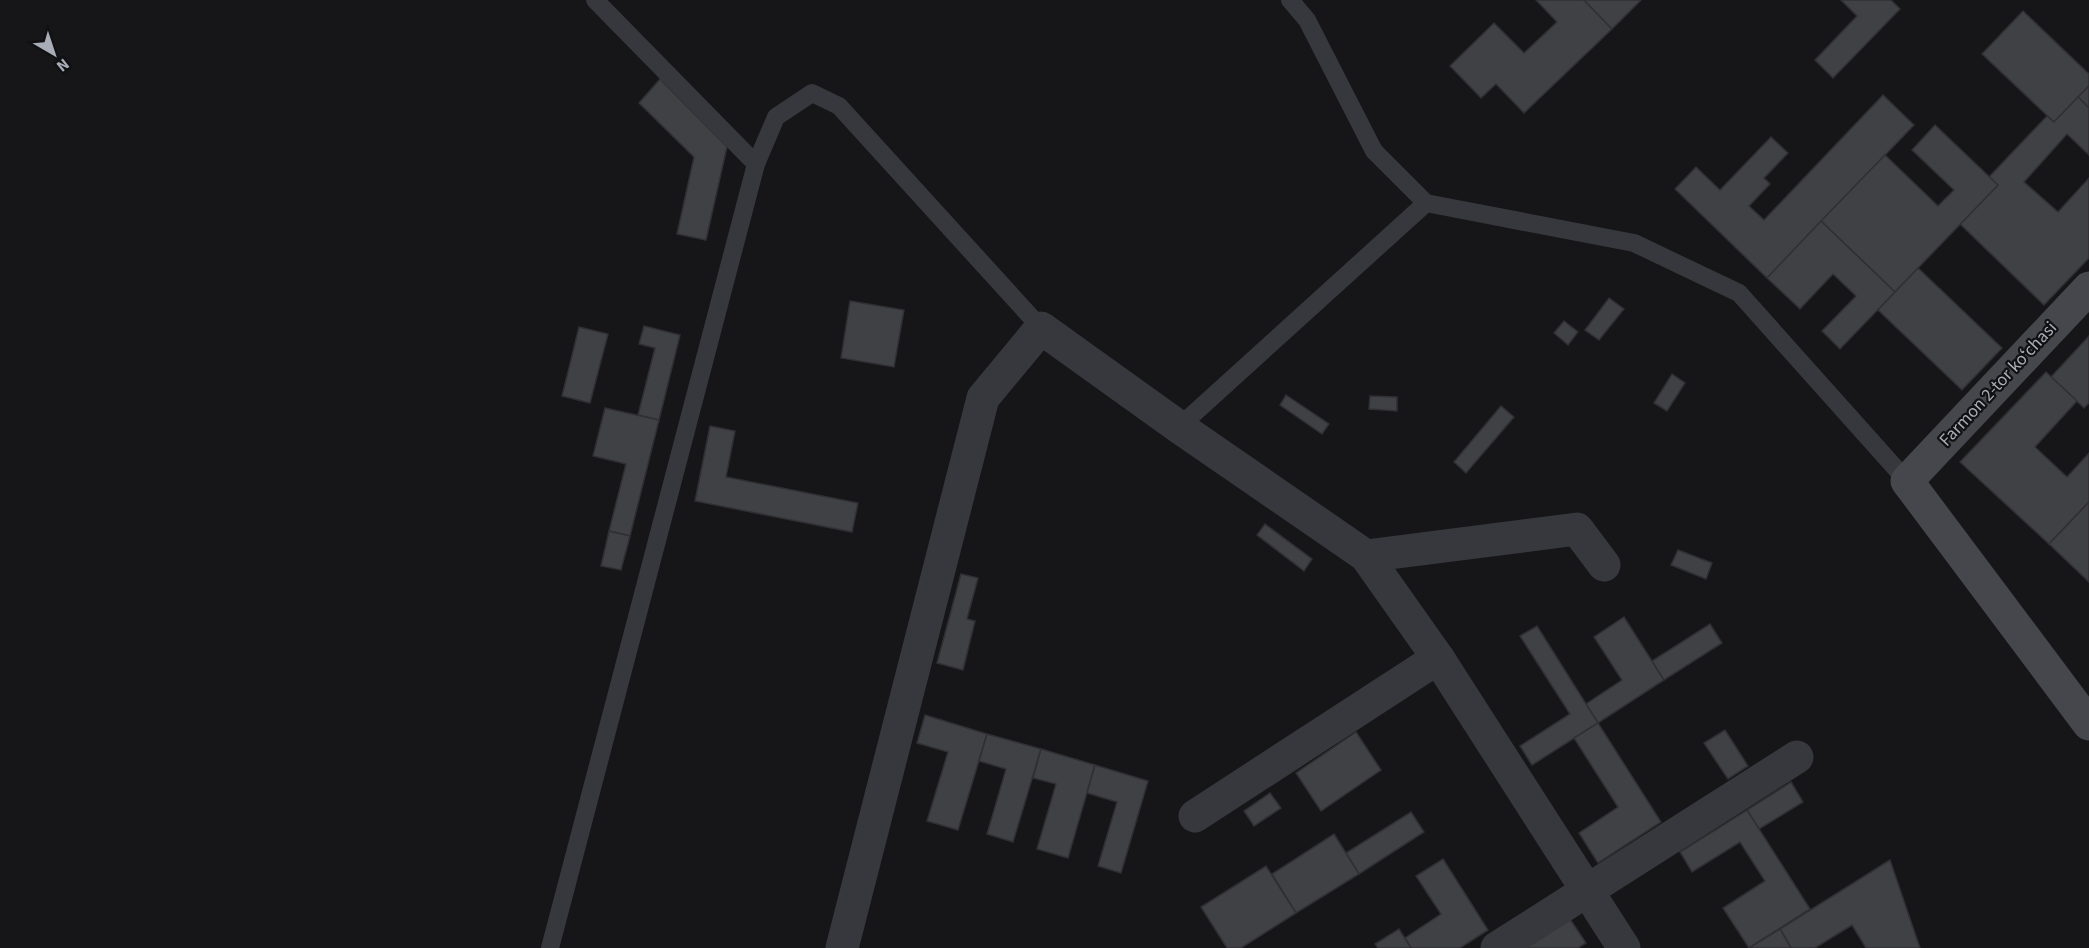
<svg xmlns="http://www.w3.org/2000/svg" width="2089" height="948" font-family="'Source Sans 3',sans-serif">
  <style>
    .building { fill: #404145; stroke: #303034; stroke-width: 1.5 }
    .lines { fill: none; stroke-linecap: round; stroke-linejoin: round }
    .lane { stroke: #37383d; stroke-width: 18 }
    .street { stroke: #37383d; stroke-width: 33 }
    .secondary { stroke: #45474d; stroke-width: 33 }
    .labels { text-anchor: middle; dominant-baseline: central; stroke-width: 4.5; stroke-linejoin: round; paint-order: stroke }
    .street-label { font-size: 18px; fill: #a8adb8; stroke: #111113 }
  </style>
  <rect width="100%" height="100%" fill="#161618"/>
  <g class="building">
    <polygon points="1536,0 1584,0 1612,29 1524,113 1496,84 1481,98 1450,66 1494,23 1524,53 1557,22"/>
    <polygon points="1584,0 1641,0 1612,29"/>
    <polygon points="1841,0 1891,0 1900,9 1833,78 1815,60 1857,16"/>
    <polygon points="2023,11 2089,74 2089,86 2054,122 1982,54"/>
    <polygon points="660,79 727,147 706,240 677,234 694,157 639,103"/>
    <polygon points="2089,86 2089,108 2078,97"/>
    <polygon points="1883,95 1914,125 1767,278 1675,189 1696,167 1720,190 1771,137 1788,153 1764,178 1770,184 1749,206 1764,220"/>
    <polygon points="2078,97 2089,108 2089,155 2067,134 2024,182 2058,212 2089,178 2089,258 2044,305 1960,224 1998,185 1989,177 2047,116 2054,122"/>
    <polygon points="1935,125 1998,185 1895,292 1821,221 1885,155 1938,206 1954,190 1912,150"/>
    <polygon points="1821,221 1895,292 1840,349 1822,331 1856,296 1833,274 1800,309 1767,278"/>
    <polygon points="1918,268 2002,348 1962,390 1878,310"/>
    <polygon points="1609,298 1624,309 1599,340 1585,330"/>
    <polygon points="850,301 904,310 894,367 841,358"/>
    <polygon points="1564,321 1578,332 1568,345 1554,333"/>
    <polygon points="644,326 680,335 659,420 638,415 655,348 639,344"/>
    <polygon points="579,327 608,334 590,403 562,396"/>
    <polygon points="2089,336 2089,403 2084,408 2051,377"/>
    <polygon points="2046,372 2077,401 2035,447 2067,477 2089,453 2089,502 2049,544 1960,462"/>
    <polygon points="1672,374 1685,383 1667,411 1654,403"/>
    <polygon points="1286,395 1329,424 1322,434 1280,405"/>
    <polygon points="1370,396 1397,397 1397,411 1369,409"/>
    <polygon points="1501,406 1514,417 1466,473 1454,462"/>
    <polygon points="605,408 659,420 630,536 609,531 626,464 593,456"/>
    <polygon points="710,426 735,431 726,477 858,503 852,532 695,501"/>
    <polygon points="2089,502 2089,582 2049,544"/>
    <polygon points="1265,524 1312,559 1304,571 1257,535"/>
    <polygon points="609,531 630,536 621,570 601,566"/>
    <polygon points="1678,550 1712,563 1706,579 1671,565"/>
    <polygon points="961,574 978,578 967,619 975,621 963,670 937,663"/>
    <polygon points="1624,617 1664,680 1598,723 1586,704 1622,680 1594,637"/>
    <polygon points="1710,624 1722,643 1664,680 1652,661"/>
    <polygon points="1537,626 1598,723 1532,765 1520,746 1570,714 1520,636"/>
    <polygon points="925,715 987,734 958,830 927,821 948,752 917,743"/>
    <polygon points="1598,723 1661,822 1598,863 1579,833 1618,807 1574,738"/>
    <polygon points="1725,730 1748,766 1728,779 1704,743"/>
    <polygon points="1356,732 1381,770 1321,811 1296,773"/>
    <polygon points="987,734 1041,749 1013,842 987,834 1006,769 979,761"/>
    <polygon points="1041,749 1095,765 1068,858 1037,849 1056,784 1033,778"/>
    <polygon points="1095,765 1148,781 1121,873 1098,866 1117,802 1087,793"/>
    <polygon points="1791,782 1803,802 1759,829 1747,810"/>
    <polygon points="1270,793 1281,808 1254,826 1244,811"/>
    <polygon points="1747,810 1810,909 1749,948 1723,908 1765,881 1740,842 1692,872 1680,852"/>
    <polygon points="1411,812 1424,832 1359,874 1346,853"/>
    <polygon points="1334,834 1359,874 1296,913 1272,874"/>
    <polygon points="1443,859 1488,930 1460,948 1411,948 1405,938 1441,914 1416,876"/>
    <polygon points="1890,860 1920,948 1866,948 1852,925 1815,948 1791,948 1780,929"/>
    <polygon points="1266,866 1296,913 1241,948 1227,948 1201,907"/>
    <polygon points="1570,919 1586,943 1578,948 1525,948"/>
    <polygon points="1399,929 1411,948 1378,948 1375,944"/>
    <polygon points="1780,929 1791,948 1748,948 1749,948"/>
  </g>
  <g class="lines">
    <g class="lane">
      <polyline points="595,0 756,164"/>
      <polyline points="1290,0 1307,20 1374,151 1426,203"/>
      <polyline points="1179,427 1426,203 1634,243 1739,293 1907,481"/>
      <polyline points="550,948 756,164 776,117 812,93 839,106 1041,328"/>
    </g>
    <g class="street">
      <polyline points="1366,556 1577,529 1604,565"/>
      <polyline points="1195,816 1438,658"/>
      <polyline points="842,948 983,398 1041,328 1179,427 1366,556 1438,658 1624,948"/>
      <polyline points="1497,948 1797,757"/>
    </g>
    <polyline class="secondary" points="2089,288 1907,481 2089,724"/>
  </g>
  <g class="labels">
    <g class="street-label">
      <text transform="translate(1998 384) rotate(-47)">Farmon 2-tor koʻchasi</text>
    </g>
  </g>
  <g transform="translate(54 54) rotate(141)" stroke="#111113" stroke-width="4.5" paint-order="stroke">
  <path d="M0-4.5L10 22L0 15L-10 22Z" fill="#a8adb8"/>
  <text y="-9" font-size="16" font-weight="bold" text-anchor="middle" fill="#a8adb8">N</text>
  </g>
</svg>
